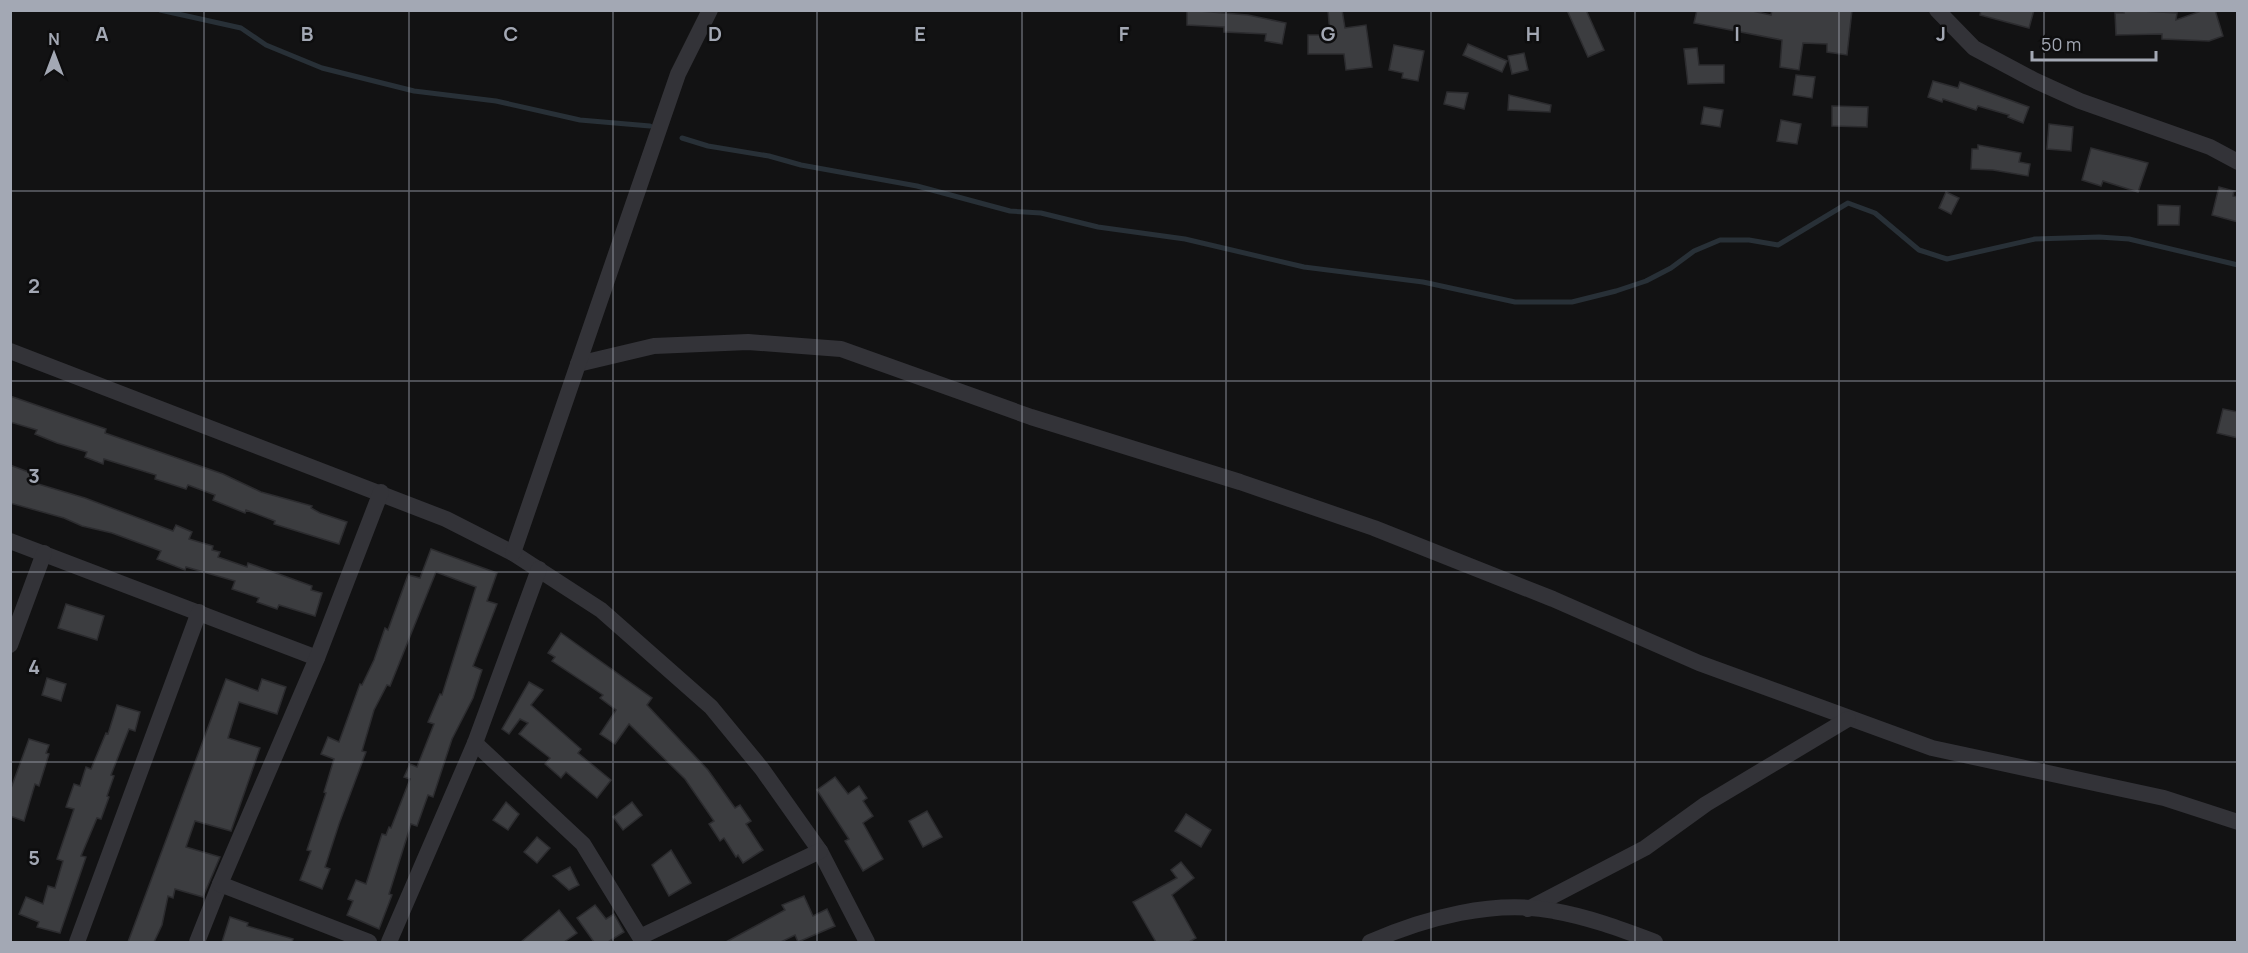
<svg xmlns="http://www.w3.org/2000/svg" width="2248" height="953" font-family="Manrope,sans-serif">
  <style>
    .lines { fill: none; stroke-linecap: round; stroke-linejoin: round }
    .stream { stroke: #283037; stroke-width: 5 }
    .building { fill: #3c3d40; stroke: #2c2c2f; stroke-width: 1.5 }
    .minor { stroke: #333338; stroke-width: 16 }
    .grid { fill: none; stroke: #a3a8b4; stroke-width: 1.5; stroke-opacity: 0.55 }
    .grid-label { font-size: 20px; text-anchor: middle; font-weight: bold; fill: #a3a8b4; stroke: #0d0d0e; stroke-width: 5; stroke-linejoin: round; paint-order: stroke }
  </style>
  <rect width="100%" height="100%" fill="#121213"/>
  <g class="lines">
    <g class="stream">
      <polyline points="160,10 241,28 266,45 322,68 414,91 496,101 580,120 650,126"/>
      <polyline points="682,138 708,146 769,156 801,165 917,186 1010,211 1041,213 1098,227 1185,239 1304,267 1423,282 1515,302 1572,302 1616,291 1646,281 1671,268 1694,251 1720,240 1749,240 1778,245 1848,203 1875,213 1919,250 1947,259 2035,239 2099,237 2129,239 2238,265"/>
    </g>
  </g>
  <g class="building">
    <polygon points="1187,10 1248,15 1286,23 1282,44 1265,41 1266,34 1224,32 1224,27 1187,25"/>
    <polygon points="1328,10 1342,10 1345,28 1366,25 1372,67 1346,70 1344,54 1308,54 1308,35 1330,35"/>
    <polygon points="1567,10 1586,10 1604,50 1588,57"/>
    <polygon points="1697,10 1748,10 1771,15 1772,10 1852,10 1847,55 1827,52 1827,44 1803,43 1799,70 1780,67 1782,40 1694,23"/>
    <polygon points="1981,10 2034,10 2029,28 1980,15"/>
    <polygon points="2124,10 2177,13 2176,20 2204,10 2215,10 2223,36 2209,41 2162,39 2162,34 2116,35 2115,13 2124,13"/>
    <polygon points="1468,44 1507,61 1502,72 1463,55"/>
    <polygon points="1394,45 1424,51 1418,81 1402,78 1403,73 1389,70"/>
    <polygon points="1697,48 1699,65 1724,65 1724,83 1688,84 1684,49"/>
    <polygon points="1524,53 1528,70 1512,74 1508,56"/>
    <polygon points="1796,75 1815,77 1812,98 1793,95"/>
    <polygon points="1933,81 1958,88 1960,82 2029,107 2023,123 2008,117 2009,115 1978,106 1976,110 1943,99 1942,102 1928,97"/>
    <polygon points="1447,92 1468,93 1464,109 1444,104"/>
    <polygon points="1509,95 1551,105 1550,112 1508,110"/>
    <polygon points="1832,106 1868,107 1867,127 1832,126"/>
    <polygon points="1704,107 1723,110 1720,127 1701,124"/>
    <polygon points="1781,120 1801,124 1797,144 1777,141"/>
    <polygon points="2049,124 2073,127 2071,151 2047,149"/>
    <polygon points="1978,145 2021,153 2019,162 2030,164 2028,176 1993,170 1971,169 1972,149 1978,149"/>
    <polygon points="2091,148 2148,163 2138,192 2103,181 2101,186 2082,180"/>
    <polygon points="2219,187 2234,191 2233,196 2238,197 2238,222 2212,215"/>
    <polygon points="1946,192 1959,198 1951,214 1939,208"/>
    <polygon points="2158,205 2180,206 2179,225 2158,225"/>
    <polygon points="10,396 106,429 105,433 223,474 261,492 312,506 311,508 320,513 347,522 339,544 274,524 275,521 246,510 245,513 213,500 215,495 188,485 186,489 155,479 156,475 104,459 103,464 85,457 87,452 57,443 35,434 37,430 10,422"/>
    <polygon points="2223,409 2238,412 2238,438 2217,433"/>
    <polygon points="10,465 31,473 28,481 85,498 173,531 176,525 192,532 189,539 213,546 212,550 220,552 218,557 247,567 248,563 312,586 311,590 322,593 315,616 279,605 277,609 257,602 259,598 232,589 235,581 186,567 185,570 157,559 161,551 112,533 82,526 64,518 10,503"/>
    <polygon points="431,549 497,573 487,601 497,604 473,666 482,670 473,698 452,739 433,797 428,795 417,826 411,824 389,894 392,895 379,929 347,915 353,901 348,899 356,880 366,884 382,834 386,835 389,827 391,828 410,779 404,777 410,764 417,767 434,724 428,722 440,694 442,695 476,587 436,572 390,686 387,685 374,710 362,751 366,752 339,824 325,867 330,869 322,889 300,880 311,851 307,850 326,793 324,792 334,759 321,754 328,737 339,742 360,684 362,685 374,660 385,628 388,630 408,575 420,578"/>
    <polygon points="66,604 104,616 97,640 58,628"/>
    <polygon points="561,633 652,698 647,705 708,770 735,808 740,805 751,821 746,824 763,850 743,863 738,855 736,857 724,838 720,841 709,824 714,821 685,779 629,724 615,744 600,734 616,710 600,698 603,695 552,661 555,657 548,653"/>
    <polygon points="47,678 66,684 61,701 42,695"/>
    <polygon points="226,679 258,691 262,679 286,687 277,714 239,702 228,738 260,748 231,831 195,821 186,847 220,857 203,897 175,889 173,898 168,896 162,925 154,942 128,942"/>
    <polygon points="529,682 543,690 531,705 581,749 578,753 611,780 597,798 566,772 561,778 545,764 550,758 519,734 528,723 520,719 509,734 502,729"/>
    <polygon points="117,705 140,712 135,731 129,729 111,775 114,776 107,796 109,797 101,819 97,818 81,856 86,857 60,933 37,927 39,922 19,914 26,897 43,904 48,886 55,888 63,861 57,859 74,809 66,807 74,784 80,786 86,767 91,769 106,733 108,734"/>
    <polygon points="29,739 49,745 46,753 49,754 39,786 35,784 24,821 10,816 10,791"/>
    <polygon points="835,777 848,794 859,786 867,798 863,801 873,816 863,823 883,859 863,871 845,841 849,839 817,790"/>
    <polygon points="506,802 519,814 508,830 493,820"/>
    <polygon points="632,802 642,815 623,830 613,817"/>
    <polygon points="927,811 942,837 923,847 909,821"/>
    <polygon points="1186,814 1211,830 1201,847 1175,831"/>
    <polygon points="537,837 550,848 537,863 524,852"/>
    <polygon points="671,850 691,883 669,896 652,865"/>
    <polygon points="1181,862 1194,878 1172,895 1196,938 1189,942 1156,942 1133,902 1177,878 1171,870"/>
    <polygon points="570,867 579,885 569,890 553,876"/>
    <polygon points="804,896 813,916 827,909 835,926 798,942 795,935 781,942 726,942 785,910 782,905"/>
    <polygon points="595,905 606,919 614,914 624,932 608,942 594,942 577,918"/>
    <polygon points="559,910 577,933 564,942 521,942"/>
    <polygon points="230,917 248,923 247,926 293,939 292,942 222,942"/>
  </g>
  <g class="lines">
    <g class="minor">
      <polyline points="1937,10 1974,48 2034,80 2080,101 2210,147 2238,162"/>
      <polyline points="10,351 446,519 513,553 601,610 711,707 762,769 820,851 867,942"/>
      <polyline points="578,364 654,346 748,342 841,349 1031,417 1240,482 1374,528 1553,599 1699,663 1932,748 2164,798 2238,822"/>
      <polyline points="10,541 317,658"/>
      <polyline points="513,553 678,74 710,10"/>
      <polyline points="10,645 44,553"/>
      <polyline points="475,743 583,844 640,937 820,851"/>
      <polyline points="1528,909 1645,848 1706,804 1848,719"/>
      <polyline points="77,942 199,612"/>
      <polyline points="197,942 220,884"/>
      <polyline points="369,942 220,884 317,658 381,492"/>
      <polyline points="389,942 475,743 539,569"/>
      <path d="M1370,942C1425,918 1494,899 1554,911C1589,917 1623,930 1655,942"/>
    </g>
  </g>
  <path class="grid" d="M204,10V942M409,10V942M613,10V942M817,10V942M1022,10V942M1226,10V942M1431,10V942M1635,10V942M1839,10V942M2044,10V942M10,191H2238M10,381H2238M10,572H2238M10,762H2238"/>
  <g class="grid-label">
    <text x="102" y="41">A</text>
    <text x="307" y="41">B</text>
    <text x="511" y="41">C</text>
    <text x="715" y="41">D</text>
    <text x="920" y="41">E</text>
    <text x="1124" y="41">F</text>
    <text x="1328" y="41">G</text>
    <text x="1533" y="41">H</text>
    <text x="1737" y="41">I</text>
    <text x="1941" y="41">J</text>
    <text x="34" y="293">2</text>
    <text x="34" y="483">3</text>
    <text x="34" y="674">4</text>
    <text x="34" y="865">5</text>
  </g>
  <rect width="2248" height="953" fill="none" stroke="#a3a8b4" stroke-width="24"/>
  <g transform="translate(54 54)" stroke="#0d0d0e" stroke-width="4.5" paint-order="stroke">
  <path d="M0-4.5L10 22L0 15L-10 22Z" fill="#a3a8b4"/>
  <text y="-9" font-size="16" font-weight="bold" text-anchor="middle" fill="#a3a8b4">N</text>
  </g>
  <path d="M2032 51v9h124v-9" fill="none" stroke="#a3a8b4" stroke-width="3"/>
  <text x="2041" y="51" font-size="18" fill="#a3a8b4" stroke="#0d0d0e" stroke-width="4.5" paint-order="stroke">50 m</text>
</svg>
